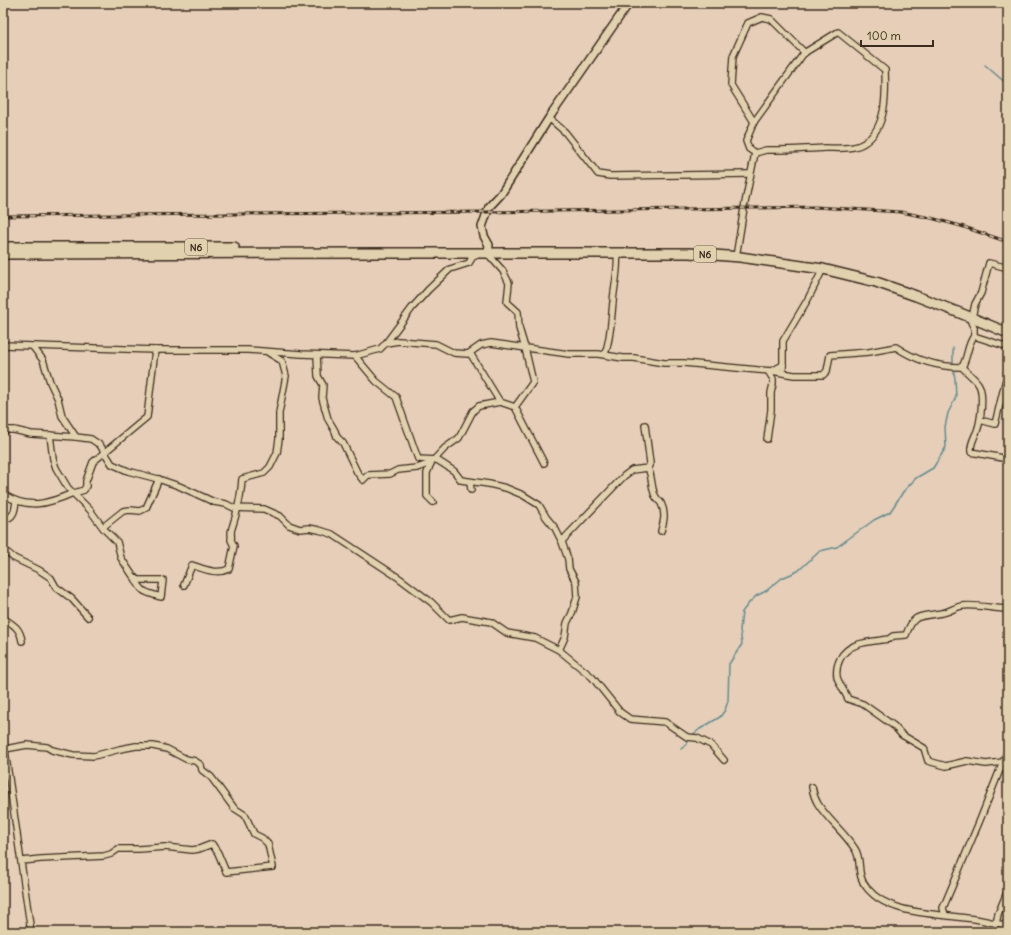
<svg xmlns="http://www.w3.org/2000/svg" width="1011" height="935" font-family="Delius,sans-serif">
  <style>
    .lines { fill: none; stroke-linecap: round; stroke-linejoin: round }
    .stream { stroke: #648c8f; stroke-width: 1.5 }
    .minor-casing { stroke: #3b2a1e; stroke-width: 8 }
    .tertiary-casing { stroke: #3b2a1e; stroke-width: 10 }
    .trunk-casing { stroke: #3b2a1e; stroke-width: 12 }
    .minor { stroke: #e2d1ae; stroke-width: 5.5 }
    .tertiary { stroke: #e2d1ae; stroke-width: 7 }
    .trunk { stroke: #e2d1ae; stroke-width: 9 }
    .rail-casing { stroke: #3b2a1e; stroke-width: 3 }
    .rail { stroke: #e2d1ae; stroke-width: 1.5; stroke-dasharray: 4.5; stroke-linecap: butt }
    .labels { text-anchor: middle; dominant-baseline: central; stroke-width: 3.5; stroke-linejoin: round; paint-order: stroke }
    .shield { fill: #e2d1ae; stroke: #6d5c49; stroke-width: 1 }
    .shield-label { font-size: 10px; font-weight: bold; fill: #3b2a1e }
  </style>
  <rect width="100%" height="100%" fill="#e6ceb8"/>
  <filter id="ink" filterUnits="userSpaceOnUse"><feTurbulence type="fractalNoise" baseFrequency=".025" numOctaves="2"/><feDisplacementMap in="SourceGraphic" scale="8" xChannelSelector="R" yChannelSelector="G"/><feConvolveMatrix kernelMatrix="1 2 1 2 8 2 1 2 1" color-interpolation-filters="sRGB"/></filter>
  <g filter="url(#ink)">
    <g class="lines">
      <g class="stream">
        <polyline points="985,65 1008,85"/>
        <polyline points="691,736 700,729 720,717 725,710 728,701 729,664 742,644 740,630 742,612 749,603 756,596 766,591 782,578 798,571 820,551 837,547 874,520 890,512 903,492 916,478 933,468 940,457 946,447 945,427 948,413 956,397 955,379 953,367 953,348"/>
        <polyline points="681,749 687,744 689,739"/>
      </g>
      <defs>
        <g id="minor">
          <path d="M838,32L885,70C886,94 887,128 864,143C853,150 837,148 825,148C805,149 786,150 766,150L755,153L749,149L746,141L754,122L804,53Z"/>
          <polyline points="549,118 565,132 598,174 610,176 750,174"/>
          <polyline points="754,122 731,85 733,56 748,23 762,17 771,19 805,53"/>
          <polyline points="488,254 503,271 509,283 507,302 518,312 519,328 525,348 533,382 515,407"/>
          <polyline points="736,257 744,208 755,153"/>
          <polyline points="974,336 974,328 971,322 975,304 981,293 989,263 1008,268"/>
          <polyline points="386,343 399,341 436,344 454,353 468,354 481,345 491,343 569,354 598,354 623,358 634,358 664,363 684,363 758,370 772,371 783,365"/>
          <polyline points="3,345 155,350 248,350 301,354 355,356 380,349 386,343 412,308 428,290 450,269 469,263 475,253"/>
          <polyline points="33,347 43,360 50,382 58,399 62,416 76,437 91,439 100,445 112,464 128,471 158,479 179,486 214,502 226,504 234,508 264,509 280,516 289,525 300,529 309,528 319,530 332,534 399,578 431,602 449,620 462,617 491,622 507,633 535,638 559,650 592,677 620,712 630,719 665,722 687,737 697,738 711,745 724,760"/>
          <polyline points="470,353 500,402 515,407 544,463"/>
          <path d="M605,354C611,337 611,321 613,302C614,286 619,270 617,253"/>
          <polyline points="317,355 318,376 323,385 322,398 328,419 335,431 337,437 343,443 357,472 363,480 368,475 390,474 398,470 417,468 431,463 445,448 459,438 473,411 479,406 500,402"/>
          <polyline points="355,356 376,381 396,397 418,459 437,460 454,471 461,480 489,484 506,488 523,495 539,505 546,517 555,528 562,542 568,559 569,569 576,582 577,597 572,613 567,623 565,637 559,650"/>
          <path d="M962,367C967,373 975,378 979,385C984,394 981,421 977,431C974,438 970,444 971,452L1008,459"/>
          <polyline points="783,368 783,341 808,299 823,269"/>
          <path d="M772,371L794,375H823L827,371L830,355L869,352L896,347C915,360 939,367 962,367C968,357 967,345 974,336L1008,347"/>
          <polyline points="980,420 995,424 1008,371"/>
          <polyline points="3,430 14,430 31,434 76,437"/>
          <path d="M50,435L53,459L56,468L68,488L90,510L104,529L117,542L121,558L133,576L138,580H163L161,597C145,592 142,593 135,578"/>
          <polyline points="767,439 771,410 771,393 773,384 773,379 768,371"/>
          <polyline points="431,463 427,473 427,496 433,502"/>
          <path d="M648,468C652,476 651,484 654,493C655,497 658,500 661,503C666,513 664,521 661,531"/>
          <polyline points="470,482 471,490"/>
          <polyline points="74,493 84,490 86,486 86,481 93,462 147,417 155,350"/>
          <path d="M3,494C28,510 48,504 73,493"/>
          <path d="M3,519C14,519 15,510 16,501"/>
          <polyline points="103,527 123,511 130,510 140,511 146,508 159,479"/>
          <polyline points="562,541 624,476 632,470 648,468 650,463 645,425"/>
          <polyline points="3,549 14,558 39,570 51,578 56,587 72,599 88,617"/>
          <path d="M184,585L192,565C204,569 217,575 229,569L234,546L231,540C232,536 230,532 232,528C237,513 241,496 242,479L264,473L270,467L277,453L279,439V413L286,376L282,361L269,353"/>
          <path d="M1008,609C993,609 977,604 962,606C955,607 949,612 942,613C921,617 914,612 906,635L893,636L889,639C871,642 849,641 840,659C837,665 836,670 837,677C839,684 845,692 848,699L863,704L894,726L902,735L924,748L928,761L946,766L967,761L986,764L1003,762L1008,750"/>
          <path d="M3,618C14,625 20,628 22,641"/>
          <polyline points="3,736 31,932"/>
          <polyline points="5,749 27,745 47,747 52,750 73,755 94,756 120,749 136,746 153,746 167,749 186,759 195,761 201,765 202,770 211,777 234,808 245,815 254,834 262,838 268,844 273,867 226,872 218,853 212,844 199,849 192,850 165,847 139,849 118,849 111,854 104,856 41,859 22,861"/>
          <path d="M812,787C813,793 815,799 818,804C828,820 844,832 855,849C863,861 855,874 867,888C889,915 935,913 966,918C980,919 994,923 1008,926"/>
          <polyline points="945,915 943,908 980,820 1003,762"/>
          <polyline points="996,924 998,914 1008,890"/>
        </g>
        <polyline id="tertiary" points="488,254 489,245 484,236 482,227 489,207 501,194 549,118 629,3"/>
        <g id="trunk">
          <polyline points="3,247 234,247"/>
          <polyline points="3,254 389,253 689,253 740,257 823,269 876,282 916,296 960,313 1008,333"/>
        </g>
      </defs>
      <use href="#minor" class="minor-casing"/>
      <use href="#tertiary" class="tertiary-casing"/>
      <use href="#trunk" class="trunk-casing"/>
      <use href="#minor" class="minor"/>
      <use href="#tertiary" class="tertiary"/>
      <use href="#trunk" class="trunk"/>
      <defs>
        <polyline id="rail" points="3,216 487,212 815,207 901,212 931,218 961,226 1008,242"/>
      </defs>
      <use href="#rail" class="rail-casing"/>
      <use href="#rail" class="rail"/>
    </g>
  </g>
  <g class="labels">
    <g class="shield">
      <rect x="185" y="239" width="22" height="16" rx="3"/>
      <rect x="694" y="246" width="22" height="16" rx="3"/>
    </g>
    <g class="shield-label">
      <text x="196" y="247">N6</text>
      <text x="705" y="254">N6</text>
    </g>
  </g>
  <rect width="1011" height="935" fill="none" stroke="#e2d1ae" stroke-width="16"/>
  <rect x="8" y="8" width="995" height="919" fill="none" stroke="#3b2a1e" stroke-width="1.5" filter="url(#ink)"/>
  <path d="M861 40v6h72v-6" fill="none" stroke="#3b2a1e" stroke-width="2"/>
  <text x="867" y="40" font-size="12" fill="#3b2a1e" stroke="#e2d1ae" stroke-width="3" paint-order="stroke">100 m</text>
</svg>
